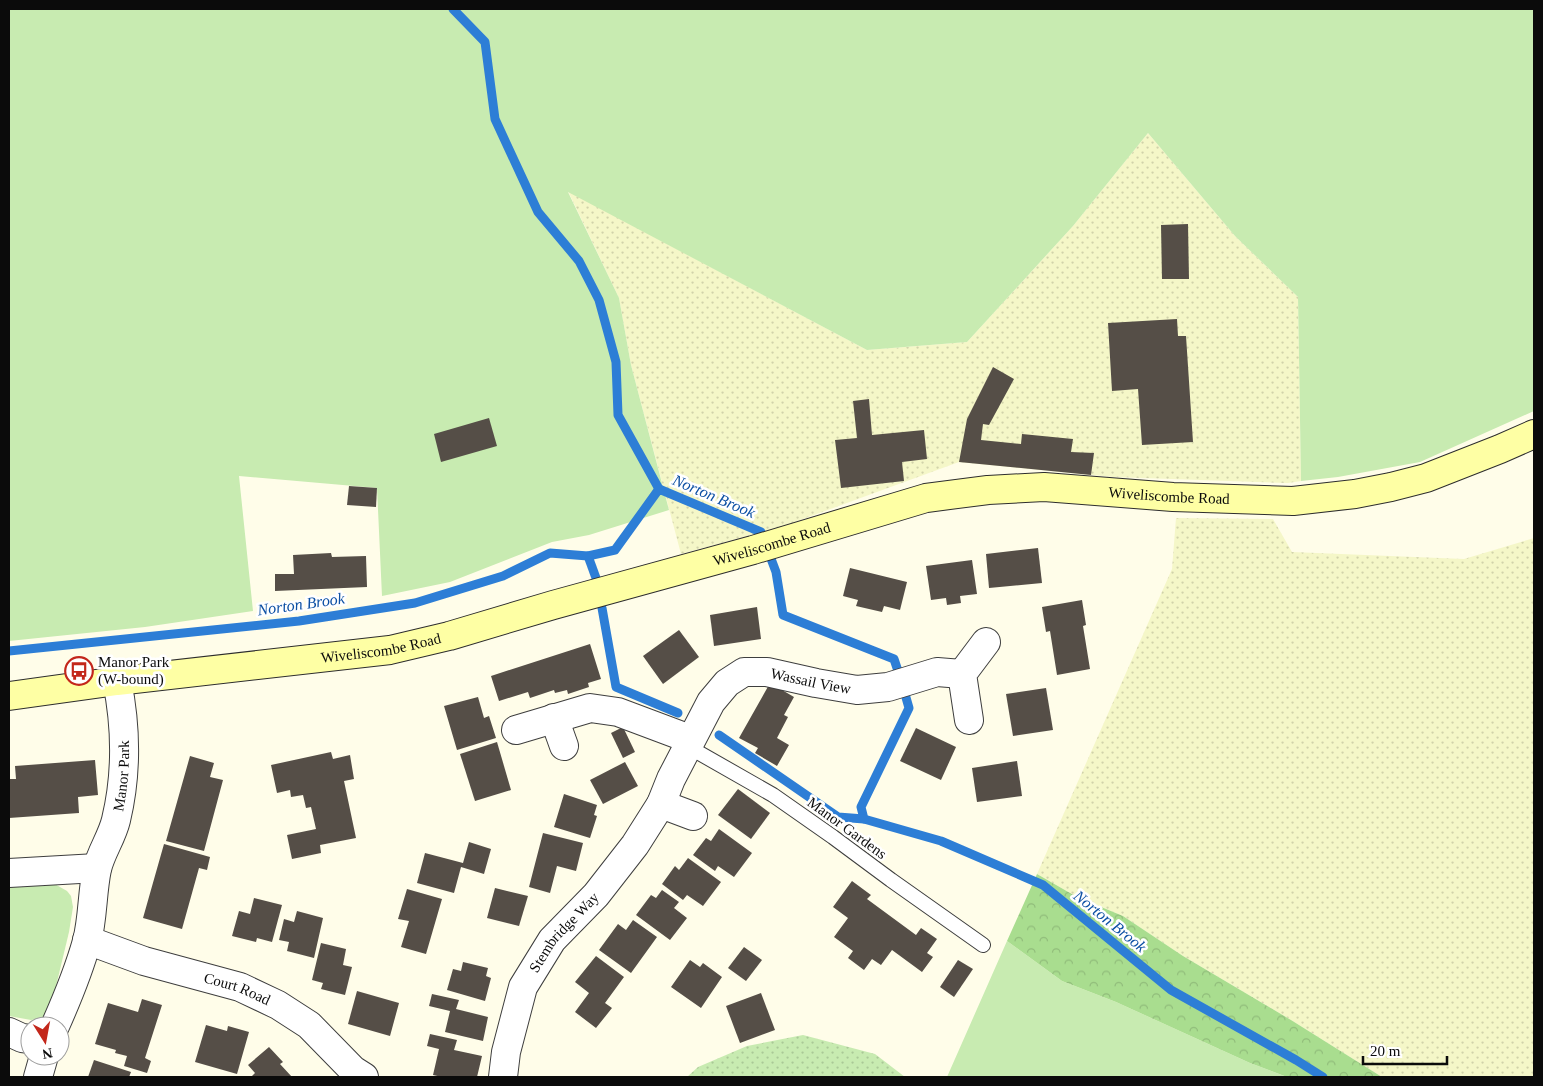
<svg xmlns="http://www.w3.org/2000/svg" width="1543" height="1086" font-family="'Times New Roman',serif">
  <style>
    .farmland { fill: url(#farmland-dots) }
    .grass { fill: #c8ebb1 }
    .forest { fill: url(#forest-crowns) }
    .park { fill: url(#park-dots) }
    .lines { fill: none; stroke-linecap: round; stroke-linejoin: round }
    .stream { stroke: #2d7ed6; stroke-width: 9 }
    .building { fill: #554e47 }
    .lane-casing { stroke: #3e3e3e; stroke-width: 16 }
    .street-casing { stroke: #3e3e3e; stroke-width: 30 }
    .secondary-casing { stroke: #2d2d2d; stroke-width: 30 }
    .lane { stroke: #fff; stroke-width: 14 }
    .street { stroke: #fff; stroke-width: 28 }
    .secondary { stroke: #feffa4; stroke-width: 28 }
    .labels { text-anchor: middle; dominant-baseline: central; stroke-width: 5; stroke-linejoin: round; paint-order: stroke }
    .street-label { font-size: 15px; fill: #0b0b0b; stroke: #fff }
    .poi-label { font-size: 15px; fill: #0b0b0b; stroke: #fff; text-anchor: start }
    .water-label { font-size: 16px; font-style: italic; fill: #0d50a4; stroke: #fff }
  </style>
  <defs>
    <pattern id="farmland-dots" width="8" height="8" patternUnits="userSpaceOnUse" patternTransform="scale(1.25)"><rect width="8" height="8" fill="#f5f7c8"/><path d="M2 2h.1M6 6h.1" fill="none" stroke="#d1d2aa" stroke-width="1.8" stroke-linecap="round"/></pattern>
    <pattern id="forest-crowns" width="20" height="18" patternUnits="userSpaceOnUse" patternTransform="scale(1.25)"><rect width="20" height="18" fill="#a9dd8f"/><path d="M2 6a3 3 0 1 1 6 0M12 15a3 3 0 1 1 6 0" fill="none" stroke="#90bc7a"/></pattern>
    <pattern id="park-dots" width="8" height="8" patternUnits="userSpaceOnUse" patternTransform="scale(1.25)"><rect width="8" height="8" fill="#c8ebb1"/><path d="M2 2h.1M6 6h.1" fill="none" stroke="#aac897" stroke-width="1.8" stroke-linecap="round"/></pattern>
  </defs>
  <rect width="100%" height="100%" fill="#fffde9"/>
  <g class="farmland">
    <polygon points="1148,133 1235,236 1298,297 1301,481 1288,483 1113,477 959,462 784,526 681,554 631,365 619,298 568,191 867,350 967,342 1073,226"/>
    <polygon points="1176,518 1273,519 1292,552 1464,559 1534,538 1534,1077 1382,1077 1291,1020 1183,956 1123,916 1077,897 1037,874 1172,569"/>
  </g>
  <g class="grass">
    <polygon points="9,9 1534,9 1534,411 1420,462 1338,477 1301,481 1298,297 1235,236 1148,133 1073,226 967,342 867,350 568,192 619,298 631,365 669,510 589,535 552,542 450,582 382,596 377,488 239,476 253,611 145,627 9,641"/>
    <polygon points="9,883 53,883 67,891 71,896 73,907 69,932 51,1007 43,1018 31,1020 9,1016"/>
    <polygon points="1007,941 1062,981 1116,1002 1250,1063 1287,1077 947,1077"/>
  </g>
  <polygon class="forest" points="1037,874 1077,897 1123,916 1183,956 1291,1020 1382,1077 1287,1077 1250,1063 1116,1002 1062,981 1007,941"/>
  <polygon class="park" points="803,1035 875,1054 905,1077 687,1077 698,1067 747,1046"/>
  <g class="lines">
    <g class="stream">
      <polyline points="453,9 485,42 495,119 538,212 579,261 599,300 616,362 618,415 659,489"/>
      <polyline points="588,556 596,578"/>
      <polyline points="602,608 616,687 678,713"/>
      <polyline points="9,651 299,621 415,603 503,576 550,553 588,556 615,550 659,489 761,532 776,572 783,615 894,659 898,671"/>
      <polyline points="905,694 909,708 861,807 864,819 941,841 1043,885 1171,990 1296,1060 1323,1077"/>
      <polyline points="719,735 838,817 864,819"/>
    </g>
  </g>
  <g class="building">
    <polygon points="1188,224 1189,279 1162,279 1161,225"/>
    <polygon points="1177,319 1178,336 1186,336 1193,442 1142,445 1138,389 1112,391 1108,323"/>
    <polygon points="993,367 1014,379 989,425 983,424 981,440 1021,444 1022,434 1073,439 1071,452 1094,453 1091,475 959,462 967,419"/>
    <polygon points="869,399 872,435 924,430 927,459 902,462 904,481 841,488 835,440 857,438 853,401"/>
    <polygon points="489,418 497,446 441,462 434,434"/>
    <polygon points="349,486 377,488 376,507 347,505"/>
    <polygon points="1038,548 1042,583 989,588 986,554"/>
    <polygon points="331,553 332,557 366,556 367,587 275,591 275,574 294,574 293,555"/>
    <polygon points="972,560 977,594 960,596 961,603 947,605 946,598 931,600 926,566"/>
    <polygon points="850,568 907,582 900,610 884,606 882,612 856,606 858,600 843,596"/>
    <polygon points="1082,600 1086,625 1083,626 1090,669 1057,675 1050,631 1046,632 1042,607"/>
    <polygon points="757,607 761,639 714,646 710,615"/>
    <polygon points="679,630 699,657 663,684 643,656"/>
    <polygon points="590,644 601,679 588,683 589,687 568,694 567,690 555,693 554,690 530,698 528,692 499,701 491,676"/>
    <polygon points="770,683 794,697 784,715 788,717 777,738 789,745 777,766 755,753 758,748 739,738"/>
    <polygon points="1046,688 1053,730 1013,736 1006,694"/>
    <polygon points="478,697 484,718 489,716 496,738 457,750 444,706"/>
    <polygon points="623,727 635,752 623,758 611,733"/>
    <polygon points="916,728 956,747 941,780 900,761"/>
    <polygon points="497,742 511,790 475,801 460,754"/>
    <polygon points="331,752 333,759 350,755 354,779 344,781 356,838 320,845 321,853 292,859 287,835 316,829 311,807 306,808 303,795 291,797 290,790 277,793 271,765"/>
    <polygon points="190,756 214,763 210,777 223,780 204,851 166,841"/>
    <polygon points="95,760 98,795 78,797 79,813 9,818 9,779 16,779 15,766"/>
    <polygon points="1017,761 1022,796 977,802 972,768"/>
    <polygon points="625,762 638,786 603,804 590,780"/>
    <polygon points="738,789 770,813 751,839 718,815"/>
    <polygon points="564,794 597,805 594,815 597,816 590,838 554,827"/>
    <polygon points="719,829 752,853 734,877 718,866 715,871 693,855 706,838 711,841"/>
    <polygon points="543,833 583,843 576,871 557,866 550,893 529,887"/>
    <polygon points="469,842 491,849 484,874 461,867 454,893 417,883 425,853 463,863"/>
    <polygon points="164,844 210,857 207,870 199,868 182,929 143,918"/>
    <polygon points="688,858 721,882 703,906 687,895 683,900 662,884 675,866 679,870"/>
    <polygon points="852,881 871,895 867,899 916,935 921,928 937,939 927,953 933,957 922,972 892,950 881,965 872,959 864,970 848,958 853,951 834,937 848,918 833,907"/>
    <polygon points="495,888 528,896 519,926 487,918"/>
    <polygon points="407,889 442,899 426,954 401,947 409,921 398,919"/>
    <polygon points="662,890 679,902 674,908 687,918 670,940 636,915 651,895 656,898"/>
    <polygon points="254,898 282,905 272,942 257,938 256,942 232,936 239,911 250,914"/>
    <polygon points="297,911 323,918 314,958 287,951 289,942 279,940 284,919 294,922"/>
    <polygon points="633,920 657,937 631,973 599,950 618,924 626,930"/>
    <polygon points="321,943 346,949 343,965 352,967 345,995 321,989 323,983 312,980"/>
    <polygon points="744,947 762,960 746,981 728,968"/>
    <polygon points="596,956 624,977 605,1003 612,1008 596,1028 575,1012 589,993 575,982"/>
    <polygon points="690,960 700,967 703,963 722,977 701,1008 671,987"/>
    <polygon points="958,960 973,969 954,997 940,987"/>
    <polygon points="463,962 488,968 486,976 491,978 485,1001 447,990 453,969 461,971"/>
    <polygon points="357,991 399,1003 390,1036 348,1024"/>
    <polygon points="761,993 775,1030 740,1043 726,1006"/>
    <polygon points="432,994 459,1000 456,1009 488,1017 483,1041 445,1032 450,1011 429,1006"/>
    <polygon points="142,999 162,1005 145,1058 151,1061 147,1073 124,1066 127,1056 115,1053 116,1050 95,1044 108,1003 138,1012"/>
    <polygon points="206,1025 227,1031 228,1026 249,1032 237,1074 195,1062"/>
    <polygon points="430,1034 457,1040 454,1050 482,1056 477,1077 442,1077 433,1075 439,1049 427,1046"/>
    <polygon points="269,1047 283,1062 280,1064 292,1077 251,1077 255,1073 248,1065"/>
    <polygon points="94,1060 131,1072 129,1077 88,1077"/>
  </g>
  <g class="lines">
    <defs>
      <polyline id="lane" points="687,746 773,795 833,837 891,880 983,945"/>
      <g id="street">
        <polyline points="554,718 564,746"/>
        <polyline points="969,720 962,674 986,642"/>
        <polyline points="516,730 590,708 618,712 690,739"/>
        <polyline points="661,804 693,816"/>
        <polyline points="9,873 97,868"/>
        <path id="s1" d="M87,940L144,961L240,987L278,1005L309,1025L353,1070L364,1077"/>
        <path id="s2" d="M55,1026C67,999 79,970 87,941C93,918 92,893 97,869C101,852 112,837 116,820C127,774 126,726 117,681"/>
        <polyline points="9,1032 22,1038 30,1039"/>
        <polyline points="38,1077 44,1056"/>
        <path id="s3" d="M503,1077L506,1052L523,987L552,940L596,895L635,845L661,804L671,779L711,702L727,683L744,672H767L816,683L857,690L888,687L937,672L962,674"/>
      </g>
      <g id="secondary">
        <path id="s4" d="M9,696L117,681L390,650L449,636L553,605L753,550L926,498L988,490L1044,487L1173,497L1293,501L1355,494L1391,487L1426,478L1500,449L1534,434"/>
      </g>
    </defs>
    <use href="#lane" class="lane-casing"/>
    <use href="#street" class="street-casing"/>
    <use href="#secondary" class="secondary-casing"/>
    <use href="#lane" class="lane"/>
    <use href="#street" class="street"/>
    <use href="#secondary" class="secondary"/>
  </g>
  <defs>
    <symbol id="bus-ring" viewBox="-11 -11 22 22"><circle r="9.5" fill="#fff" stroke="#c3271b" stroke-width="1.5"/><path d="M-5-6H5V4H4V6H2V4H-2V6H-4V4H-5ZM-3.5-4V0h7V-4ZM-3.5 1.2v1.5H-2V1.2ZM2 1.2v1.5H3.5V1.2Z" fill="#c3271b"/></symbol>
  </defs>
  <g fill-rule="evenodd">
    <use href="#bus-ring" x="63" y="655" width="32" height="32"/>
  </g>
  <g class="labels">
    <g class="street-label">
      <text stroke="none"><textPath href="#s4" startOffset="1185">Wiveliscombe Road</textPath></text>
      <text stroke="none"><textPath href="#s4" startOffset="780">Wiveliscombe Road</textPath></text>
      <text stroke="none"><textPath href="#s4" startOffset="375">Wiveliscombe Road</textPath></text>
      <text stroke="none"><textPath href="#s3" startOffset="549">Wassail View</textPath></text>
      <text stroke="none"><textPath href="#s2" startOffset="261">Manor Park</textPath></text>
      <text transform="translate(847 828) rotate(36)">Manor Gardens</text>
      <text stroke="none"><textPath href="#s3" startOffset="161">Stembridge Way</textPath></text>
      <text stroke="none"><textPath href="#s1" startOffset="158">Court Road</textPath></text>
    </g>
    <g class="poi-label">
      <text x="98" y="662">Manor Park<tspan x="98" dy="17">(W-bound)</tspan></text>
    </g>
    <g class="water-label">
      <text transform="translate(714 496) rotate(23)">Norton Brook</text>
      <text transform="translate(301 604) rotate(-8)">Norton Brook</text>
      <text transform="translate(1110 921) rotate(39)">Norton Brook</text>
    </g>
  </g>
  <rect width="1543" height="1086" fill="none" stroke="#0b0b0b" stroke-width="20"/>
  <g transform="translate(45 1041) rotate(169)"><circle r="24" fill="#ffffff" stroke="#9d9d9d"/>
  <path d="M0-4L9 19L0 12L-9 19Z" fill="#c3271b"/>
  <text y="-8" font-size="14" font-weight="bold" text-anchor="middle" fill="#0b0b0b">N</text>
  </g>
  <path d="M1363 1056v8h84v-8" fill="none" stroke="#0b0b0b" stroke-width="2.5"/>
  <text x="1370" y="1056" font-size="15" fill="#0b0b0b" stroke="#ffffff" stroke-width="4" paint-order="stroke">20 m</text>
</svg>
